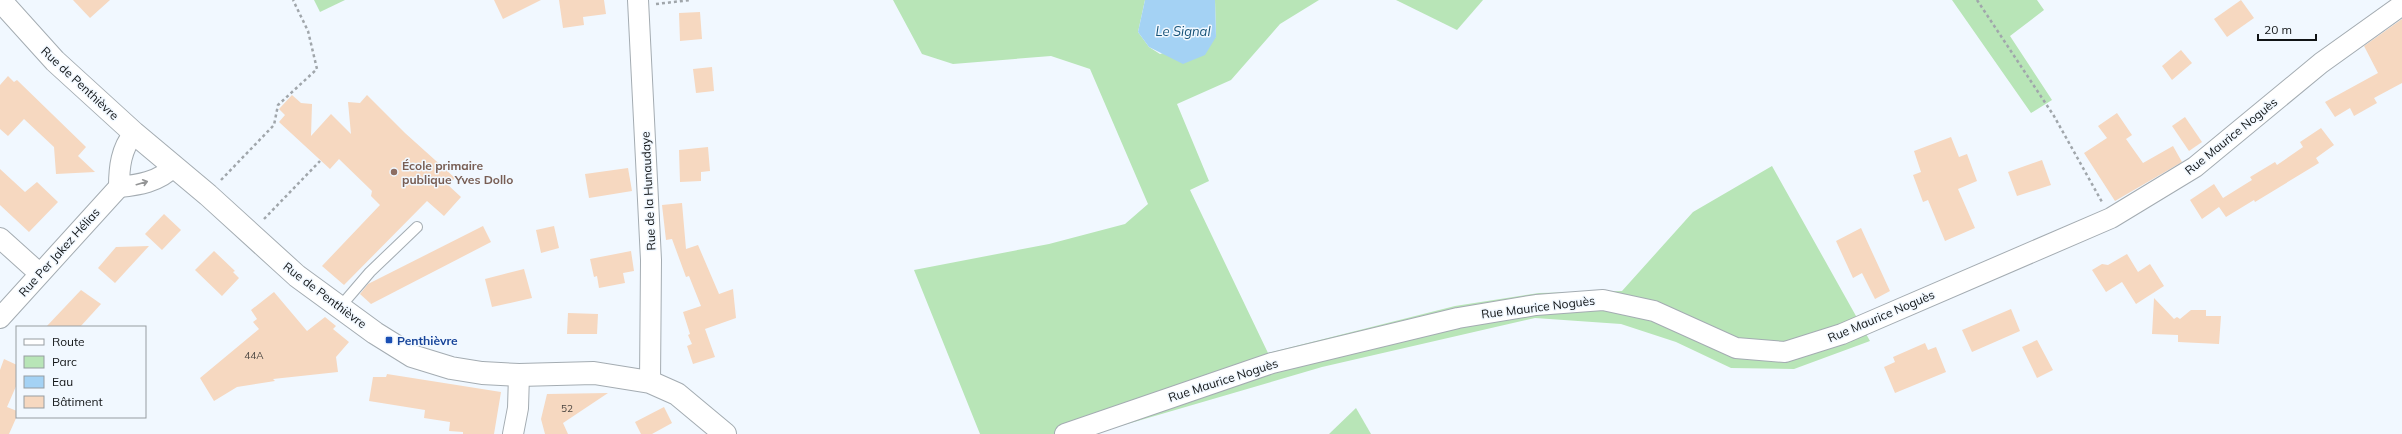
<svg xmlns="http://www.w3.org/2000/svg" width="2402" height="434" font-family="Mulish,sans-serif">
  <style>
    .green { fill: #b8e5b7 }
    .water { fill: #a4d2f4 }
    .building { fill: #f6d8c0 }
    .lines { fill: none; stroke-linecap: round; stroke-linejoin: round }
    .service-casing { stroke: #a4acb2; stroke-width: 12 }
    .minor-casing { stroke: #a4acb2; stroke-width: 22 }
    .tertiary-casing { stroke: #a4acb2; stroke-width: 24 }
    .path { stroke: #a0a6ab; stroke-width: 2.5; stroke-dasharray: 3 3; stroke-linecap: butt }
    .service { stroke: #fff; stroke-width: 10 }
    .minor { stroke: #fff; stroke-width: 20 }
    .tertiary { stroke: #fff; stroke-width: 22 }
    .oneway { stroke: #949596 }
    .education-dot { fill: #8d6e63; stroke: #f1f8ff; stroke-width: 1.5 }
    .transit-dot { fill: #1a4fb4; stroke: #f1f8ff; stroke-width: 1.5 }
    .labels { text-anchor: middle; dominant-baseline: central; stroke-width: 3; stroke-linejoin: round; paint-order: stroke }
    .number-label { font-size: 10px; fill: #4a4540 }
    .street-label { font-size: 12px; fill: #111416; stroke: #f1f8ff }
    .education-label { font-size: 12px; font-weight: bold; fill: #785e54; stroke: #f1f8ff; text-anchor: start }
    .transit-label { font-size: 12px; font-weight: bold; fill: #164399; stroke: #f1f8ff; text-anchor: start }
    .water-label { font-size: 13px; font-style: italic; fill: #155278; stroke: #f1f8ff }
  </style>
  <rect width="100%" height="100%" fill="#f1f8ff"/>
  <g class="green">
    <polygon points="314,0 345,0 320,12"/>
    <polygon points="893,0 1145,0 1138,32 1149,47 1160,54 1216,37 1215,0 1319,0 1280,24 1231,80 1177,104 1209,181 1190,190 1268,353 1455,306 1539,293 1622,291 1693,212 1772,166 1870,341 1794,369 1731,368 1676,342 1621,324 1535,318 1322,367 1093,434 980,434 914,270 1049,244 1125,224 1148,204 1090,69 1051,56 953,64 922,54"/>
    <polygon points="1396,0 1483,0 1457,30"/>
    <polygon points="1952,0 2037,0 2044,10 2010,36 2052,100 2031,113"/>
    <polygon points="1356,408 1371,434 1329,434"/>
  </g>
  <polygon class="water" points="1145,0 1215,0 1216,37 1205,55 1183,64 1149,47 1138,32"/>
  <g class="building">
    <polygon points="73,0 110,0 90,18"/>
    <polygon points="494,0 541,0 503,19"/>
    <polygon points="559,0 604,0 606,14 583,17 584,25 563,28"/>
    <polygon points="2241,0 2254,18 2227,37 2214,19"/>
    <polygon points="700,12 702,39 680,41 679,13"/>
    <polygon points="2402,19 2402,83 2374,98 2377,103 2354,116 2350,108 2335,117 2325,102 2378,73 2364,46"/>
    <polygon points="2181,50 2192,63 2172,80 2162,66"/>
    <polygon points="712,67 714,91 696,93 693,69"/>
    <polygon points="8,76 14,82 17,80 86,147 78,156 95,172 56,174 54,147 24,119 8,136 0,129 0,85"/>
    <polygon points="292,95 301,103 312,104 311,136 331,114 351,134 348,102 360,103 367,95 405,133 455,178 448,185 461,197 444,216 427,201 344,285 322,266 380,205 371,196 372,191 339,159 330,169 279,122 285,115 279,109"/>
    <polygon points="2117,113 2132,135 2126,139 2143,163 2173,146 2182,162 2115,201 2084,153 2107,138 2098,126"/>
    <polygon points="2185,117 2202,142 2189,151 2172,126"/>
    <polygon points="2321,128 2334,145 2316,158 2319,163 2255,202 2254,200 2226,217 2219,207 2202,219 2190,200 2214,184 2223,198 2252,180 2250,177 2275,162 2277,165 2303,147 2300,142"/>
    <polygon points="1951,137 1959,157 1967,154 1977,181 1958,189 1975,228 1945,241 1928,200 1923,202 1913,175 1921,172 1914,151"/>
    <polygon points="708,147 710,171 701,172 701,181 680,182 679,150"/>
    <polygon points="2042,160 2051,185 2017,196 2008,172"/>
    <polygon points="628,168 632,191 589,198 585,174"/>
    <polygon points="0,169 25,192 37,182 58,202 29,232 0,205"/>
    <polygon points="682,203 686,249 698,245 719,294 733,289 736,318 705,329 715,357 693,364 687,346 692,344 688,335 690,334 683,312 701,306 689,276 686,277 672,239 666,240 662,205"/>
    <polygon points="164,214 181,230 162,250 145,234"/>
    <polygon points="483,226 491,242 371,304 360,294 368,284"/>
    <polygon points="554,226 559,248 541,253 536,230"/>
    <polygon points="1861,228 1890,291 1875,299 1862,273 1853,278 1836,241"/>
    <polygon points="149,246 115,283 98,268 116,247"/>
    <polygon points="214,251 235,271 233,272 239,278 222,296 195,270"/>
    <polygon points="631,251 634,271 623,273 625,283 599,288 597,276 594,277 590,259"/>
    <polygon points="2127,254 2138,272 2150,264 2164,286 2136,304 2122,282 2106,292 2092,270 2102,264 2108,265"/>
    <polygon points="524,269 532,298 492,307 485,279"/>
    <polygon points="81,290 101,304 80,327 46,327"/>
    <polygon points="274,292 307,331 325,317 336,326 333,329 349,342 336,357 338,372 273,379 275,381 237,387 214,401 200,378 259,329 253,322 257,319 251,310"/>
    <polygon points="2154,298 2174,319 2177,317 2180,319 2191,310 2206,310 2206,316 2221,316 2219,344 2178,342 2178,335 2152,334"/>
    <polygon points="2011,309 2020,331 1972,352 1962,330"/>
    <polygon points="568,313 598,314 597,334 567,334"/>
    <polygon points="2037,340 2053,370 2037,378 2022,347"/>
    <polygon points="1925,343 1928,350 1936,347 1946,372 1895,393 1884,367 1895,362 1893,357"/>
    <polygon points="4,359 17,365 17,384 7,407 17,411 17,416 9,434 0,434 0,370"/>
    <polygon points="387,374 501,392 494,434 463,434 463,432 449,431 450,422 424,418 425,410 369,401 373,377 386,377"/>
    <polygon points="608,393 563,423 568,434 545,434 541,419 547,394"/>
    <polygon points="664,407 672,423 652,434 641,434 635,422"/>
  </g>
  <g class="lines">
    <defs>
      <polyline id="service" points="340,307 370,272 417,227"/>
      <g id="minor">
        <polyline points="638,0 651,260 650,382"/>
        <path d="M134,133C121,149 119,167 119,187C138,185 159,182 173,167"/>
        <polyline points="0,238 39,273"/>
        <polyline points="0,318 119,187"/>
        <polyline points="513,434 518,408 519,375"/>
        <polyline points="1065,434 1272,363 1458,318 1536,305 1603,300 1654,311 1736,348 1785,352 1842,334 2111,218 2195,167 2321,63 2402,5"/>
      </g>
      <polyline id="tertiary" points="0,0 55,61 134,133 208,195 297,276 375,333 412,356 451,368 482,373 519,375 594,373 650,382 677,394 725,434"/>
    </defs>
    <use href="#service" class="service-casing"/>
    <use href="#minor" class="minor-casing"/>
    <use href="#tertiary" class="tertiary-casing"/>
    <g class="path">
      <polyline points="1977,0 2054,116 2102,202"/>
      <polyline points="656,4 691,0"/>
      <polyline points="221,180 274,125 278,105 317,69 308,31 293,0"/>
      <polyline points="264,219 320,161"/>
    </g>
    <use href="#service" class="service"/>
    <use href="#minor" class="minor"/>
    <use href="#tertiary" class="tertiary"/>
  </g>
  <defs><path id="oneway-shaft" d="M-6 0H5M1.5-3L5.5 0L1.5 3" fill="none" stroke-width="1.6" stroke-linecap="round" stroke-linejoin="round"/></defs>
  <use class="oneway" href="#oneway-shaft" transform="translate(142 183) rotate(-16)"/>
  <circle class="education-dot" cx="394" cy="172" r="4"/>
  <rect class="transit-dot" x="385" y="336" width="8" height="8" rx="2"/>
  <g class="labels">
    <g class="number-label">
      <text x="254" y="355">44A</text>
      <text x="567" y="408">52</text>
    </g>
    <g class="street-label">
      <text transform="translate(80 83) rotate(43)">Rue de Penthièvre</text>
      <text transform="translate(2231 136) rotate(-39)">Rue Maurice Noguès</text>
      <text transform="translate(648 191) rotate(-93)">Rue de la Hunaudaye</text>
      <text transform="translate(59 252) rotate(-48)">Rue Per Jakez Hélias</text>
      <text transform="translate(325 295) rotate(37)">Rue de Penthièvre</text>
      <text transform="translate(1538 307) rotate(-7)">Rue Maurice Noguès</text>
      <text transform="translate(1881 316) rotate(-23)">Rue Maurice Noguès</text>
      <text transform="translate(1223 380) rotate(-18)">Rue Maurice Noguès</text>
    </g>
    <g class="education-label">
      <text x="402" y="165">École primaire<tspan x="402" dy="14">publique Yves Dollo</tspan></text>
    </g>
    <g class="transit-label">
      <text x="397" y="340">Penthièvre</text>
    </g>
    <g class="water-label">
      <text x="1183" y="31">Le Signal</text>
    </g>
  </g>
  <rect x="16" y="326" width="130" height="92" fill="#f1f8ff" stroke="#979da2"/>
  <rect x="24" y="339" width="20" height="6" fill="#ffffff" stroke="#979da2"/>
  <text x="52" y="346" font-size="12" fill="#111416">Route</text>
  <rect x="24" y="356" width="20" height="12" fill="#b8e5b7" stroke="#979da2"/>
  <text x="52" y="366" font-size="12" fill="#111416">Parc</text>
  <rect x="24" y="376" width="20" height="12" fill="#a4d2f4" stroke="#979da2"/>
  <text x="52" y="386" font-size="12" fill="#111416">Eau</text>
  <rect x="24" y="396" width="20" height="12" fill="#f6d8c0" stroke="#979da2"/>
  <text x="52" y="406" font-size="12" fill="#111416">Bâtiment</text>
  <path d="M2258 34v6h58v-6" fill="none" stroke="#111416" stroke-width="2"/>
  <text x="2264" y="34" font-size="12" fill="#111416" stroke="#f1f8ff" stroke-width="3" paint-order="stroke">20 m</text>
</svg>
